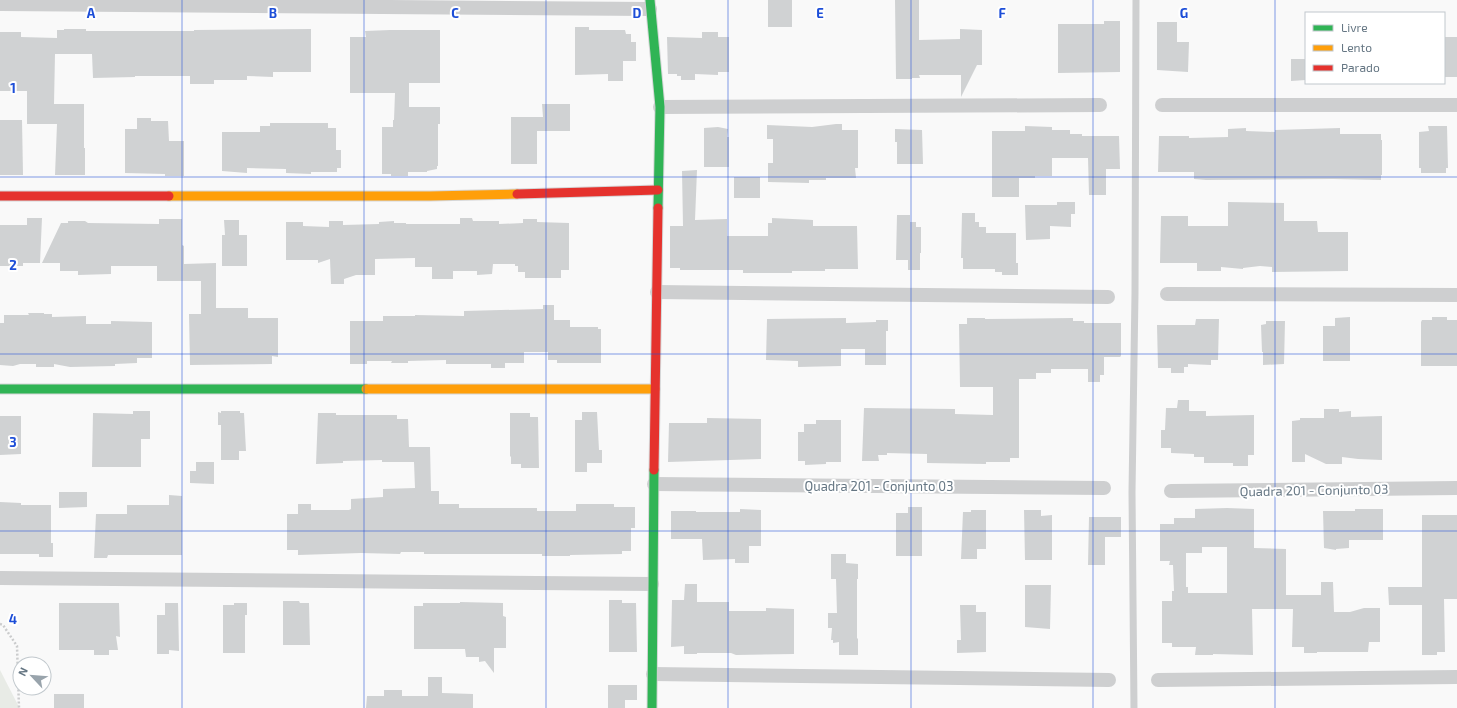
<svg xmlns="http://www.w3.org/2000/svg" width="1457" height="708" font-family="'Exo 2',sans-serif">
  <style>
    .green { fill: #e8ebe6 }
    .building { fill: #d0d2d3; fill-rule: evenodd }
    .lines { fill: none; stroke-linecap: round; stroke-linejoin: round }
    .fast-casing { stroke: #d5d6d7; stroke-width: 11 }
    .slow-casing { stroke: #d5d6d7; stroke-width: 11 }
    .jam-casing { stroke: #d5d6d7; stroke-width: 11 }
    .path { stroke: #cbcccd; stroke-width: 2.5; stroke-dasharray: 2 2; stroke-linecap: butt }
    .lane { stroke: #cecfd0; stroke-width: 7 }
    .street { stroke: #cecfd0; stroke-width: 14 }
    .fast { stroke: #30b455; stroke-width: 9 }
    .slow { stroke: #ff9f0a; stroke-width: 9 }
    .jam { stroke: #e5322d; stroke-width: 9 }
    .grid { fill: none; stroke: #1d4ed8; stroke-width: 1; stroke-opacity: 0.55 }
    .labels { text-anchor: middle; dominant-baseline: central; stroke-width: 4; stroke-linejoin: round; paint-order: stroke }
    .street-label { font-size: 13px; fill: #657683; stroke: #fff }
    .grid-label { font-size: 13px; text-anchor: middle; font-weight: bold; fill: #1d4ed8; stroke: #fff; stroke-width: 4; stroke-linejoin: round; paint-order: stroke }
  </style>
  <rect width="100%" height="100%" fill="#f9f9f9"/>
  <polygon class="green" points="0,670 19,707 19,708 0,708"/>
  <g class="building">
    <rect x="768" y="0" width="24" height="27"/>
    <polygon points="895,0 919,0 919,40 960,39 960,29 982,30 982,65 977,65 961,97 961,75 919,75 920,78 912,78 912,79 896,79"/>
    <polygon points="1104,21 1120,21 1120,72 1058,73 1058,24 1104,24"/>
    <polygon points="1157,22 1177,22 1177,42 1189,42 1188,72 1157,70"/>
    <polygon points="575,27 589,27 589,30 625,30 626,34 631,34 631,42 636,42 636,61 623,61 623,81 608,81 608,74 575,75"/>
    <polygon points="64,29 86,29 86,31 194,31 194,30 311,29 311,72 273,72 273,77 247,76 247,80 214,80 214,84 190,84 190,76 135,76 135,77 93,78 92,54 55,54 54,104 84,104 84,148 85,148 85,175 55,175 57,124 27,124 27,91 0,91 0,32 21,32 21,37 57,38 57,30 64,30"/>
    <polygon points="390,30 440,30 440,83 409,83 409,107 440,107 440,124 438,124 438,166 437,166 437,169 427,171 427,172 408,172 408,176 391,176 391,174 382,174 382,127 393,127 393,120 394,120 395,93 350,93 350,37 366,37 365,31"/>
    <polygon points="702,32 718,32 718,37 729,37 729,72 718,72 718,75 695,74 695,80 681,80 681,76 677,76 677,74 668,74 667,37 702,38"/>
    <rect x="1444" y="37" width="13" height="40"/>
    <polygon points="1291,59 1306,59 1306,80 1291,81"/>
    <polygon points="542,104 570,104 570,131 537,131 537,164 511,164 511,117 543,117"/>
    <polygon points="137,118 151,118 151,121 168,121 169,141 184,141 184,176 165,176 165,174 125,173 125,129 137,129"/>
    <polygon points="0,120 22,120 23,175 0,175"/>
    <polygon points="270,123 328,123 328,128 336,128 336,150 341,150 341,168 337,168 337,172 311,172 311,174 286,173 286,169 247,168 247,173 222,171 222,132 260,132 260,126 270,126"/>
    <polygon points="836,124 842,124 842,130 858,130 858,168 855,168 856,178 826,178 826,180 809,180 809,183 768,182 768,163 773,163 773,139 767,139 767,125 812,127"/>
    <polygon points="1025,126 1052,127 1052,130 1070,130 1070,134 1082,134 1082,136 1119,136 1120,169 1106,169 1106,195 1089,195 1088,158 1052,158 1052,176 1035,176 1035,178 1019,178 1019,197 992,197 992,131 1025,131"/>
    <polygon points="1428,126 1447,126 1448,168 1446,168 1446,173 1421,173 1421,168 1419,168 1419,132 1429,131"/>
    <polygon points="718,127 728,129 727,137 729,137 729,167 704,167 704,128"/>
    <polygon points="1246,128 1246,131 1275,132 1275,130 1340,128 1340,134 1381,134 1381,140 1382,140 1382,175 1381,175 1381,180 1333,179 1206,180 1194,179 1194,172 1158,172 1159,136 1189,136 1189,138 1228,137 1228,129"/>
    <polygon points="895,129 922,130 923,164 897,164 897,142 895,142"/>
    <polygon points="697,170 695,220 727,219 727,236 768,236 768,223 772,223 772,218 813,220 813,226 857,226 858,269 825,269 825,271 792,271 792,273 743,273 743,270 680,270 680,268 670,268 670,226 683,226 682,171"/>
    <rect x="734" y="177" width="26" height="21"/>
    <polygon points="1057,202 1075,202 1075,214 1071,214 1071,227 1050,226 1050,239 1026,240 1025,205 1057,205"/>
    <polygon points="1228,202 1284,203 1284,221 1317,221 1318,232 1348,232 1348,271 1272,272 1272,267 1260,266 1243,268 1243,269 1221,267 1221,271 1197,271 1197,263 1160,263 1161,216 1188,216 1188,226 1228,226"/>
    <polygon points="962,213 975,213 975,222 979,222 979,227 986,227 986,233 1016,233 1016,263 1018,263 1018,275 1002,275 1002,272 995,272 995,269 963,269 963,258 961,258"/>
    <polygon points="897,215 910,215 910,222 916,222 916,227 921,227 921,253 920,253 920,270 908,270 908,260 896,260"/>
    <polygon points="27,218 42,218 40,263 23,263 23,266 0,266 0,225 27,225"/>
    <polygon points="460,218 472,218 473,221 499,221 499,224 523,223 523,219 537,219 537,222 569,223 569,270 561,270 561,278 525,278 525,272 518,272 518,266 515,266 515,264 493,264 492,274 477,275 477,271 453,271 453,279 432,279 432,267 415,267 415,258 375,259 375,275 356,275 344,279 344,284 331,284 330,259 318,263 318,260 286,260 286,222 303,222 303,226 329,227 329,221 343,221 343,225 379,224 379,222 394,221 394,223 406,223 406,224 460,224"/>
    <polygon points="159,219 182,219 182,245 184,246 184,264 216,263 216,308 248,308 248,318 278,318 278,357 272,356 272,364 190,365 189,314 201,314 201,281 157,281 157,266 111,266 111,274 78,275 78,271 60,271 60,263 42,263 61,223 68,223 68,221 85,221 88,223 159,224"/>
    <polygon points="224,220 239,220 239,235 247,235 247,266 222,266 222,235 225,235"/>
    <polygon points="543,305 554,305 554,320 570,320 570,327 598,327 598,329 601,329 601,363 557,363 557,360 548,360 548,352 524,352 524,363 505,363 505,368 491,368 491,364 446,364 446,360 408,361 408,363 391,363 392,361 367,361 367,364 350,364 350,321 383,321 383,316 415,316 415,315 464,316 464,311 543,309"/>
    <polygon points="28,313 44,313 44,314 52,314 52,317 86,316 86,324 111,324 111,321 152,322 152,358 137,358 137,363 115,364 115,366 70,367 54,364 54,367 36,367 36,364 20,364 13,366 0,365 0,323 4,323 4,315 29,315"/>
    <polygon points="1350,317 1350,361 1323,361 1323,326 1335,326 1335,318"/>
    <polygon points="1432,317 1447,317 1447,320 1457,320 1457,366 1421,366 1421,322 1422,320 1432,320"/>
    <polygon points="846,318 846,323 876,322 876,320 888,320 888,331 886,331 886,365 865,365 865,349 841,349 841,366 798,367 798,361 766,360 767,319"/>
    <polygon points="967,318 985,318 985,319 1073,318 1073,321 1084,321 1084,323 1121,323 1121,356 1120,357 1104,357 1104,375 1100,375 1100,382 1088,382 1088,369 1051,369 1051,373 1036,373 1036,379 1019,379 1019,458 1010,458 1010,462 986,462 986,464 927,463 927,454 887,453 887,455 878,455 879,461 862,461 864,408 955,409 955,414 993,415 993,387 960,387 959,324 967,324"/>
    <polygon points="1196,319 1219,319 1218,360 1211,360 1211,365 1188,364 1188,367 1184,367 1184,373 1171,373 1171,368 1158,368 1157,325 1195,325"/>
    <polygon points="1266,321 1285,321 1284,364 1263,365 1263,352 1262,352 1261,325 1266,324"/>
    <polygon points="1178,400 1189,400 1189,411 1206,411 1206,416 1254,415 1254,455 1248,455 1248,466 1233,466 1233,463 1204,463 1204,457 1194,457 1194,454 1171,453 1171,448 1161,448 1161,430 1165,430 1166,408 1177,408"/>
    <polygon points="1324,409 1339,409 1339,412 1351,411 1351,417 1382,416 1382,460 1358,459 1342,457 1342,464 1326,464 1305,454 1305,462 1292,462 1292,421 1300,420 1300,418 1324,418"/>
    <polygon points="133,411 150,411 150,439 141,439 141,467 92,467 93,413 133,414"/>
    <polygon points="221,411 240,411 240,413 244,413 246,451 239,451 239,460 221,460 221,425 218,425 218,412 221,413"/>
    <polygon points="582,412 597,412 599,450 602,450 602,463 587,463 587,472 575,472 575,420 582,420"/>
    <polygon points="318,413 336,413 336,415 397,415 397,419 408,419 409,447 430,447 431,491 439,491 439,504 459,504 459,508 537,508 537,511 576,511 576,504 614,504 614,507 635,507 635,528 631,528 631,551 622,551 622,554 570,555 570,556 542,556 542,554 424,554 424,552 401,552 400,554 361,553 298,555 298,550 287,550 287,514 298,514 298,504 311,504 311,510 349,510 351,509 351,499 383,497 383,489 415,488 414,462 382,462 382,460 343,461 343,463 316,464"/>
    <polygon points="510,413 530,413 530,417 538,417 539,468 521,468 521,464 511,464 511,457 510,456"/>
    <polygon points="0,416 21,416 21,454 0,455"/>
    <polygon points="707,418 761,419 761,459 668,462 669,423 707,423"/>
    <polygon points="816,420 841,420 841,462 826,462 826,464 805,465 805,461 798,461 798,432 804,432 804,424 816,424"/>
    <polygon points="196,462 214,462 214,484 190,483 190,471 196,471"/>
    <polygon points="59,492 87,492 87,507 59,508"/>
    <polygon points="169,495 182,496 182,555 108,555 107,558 94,558 96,514 127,514 127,505 169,505"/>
    <polygon points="0,502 21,503 21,505 51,505 51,543 53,543 53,557 39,557 39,554 0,554"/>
    <polygon points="908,507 922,507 922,556 896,556 896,513 908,513"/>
    <path d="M1227,508L1254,509V548L1286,549V595H1321V582H1333L1334,612H1350L1364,608H1380V642H1369L1368,652H1317V653H1304V647H1292L1293,609H1252L1253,655L1213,654V655H1195L1196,647H1172V643H1162V601H1172V591H1174L1173,565H1169L1170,561H1160V524H1174V518H1195V509ZM1202,547H1227V593H1188V587H1186V553H1202Z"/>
    <polygon points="740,509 761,510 761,546 749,546 749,563 735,563 735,559 703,560 702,539 671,539 671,511 696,511 696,512 740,512"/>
    <polygon points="1355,509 1383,509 1383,540 1349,540 1349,548 1336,549 1336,550 1324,548 1323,511 1355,511"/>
    <polygon points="971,510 986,510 986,549 977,549 977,559 961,559 963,512 971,512"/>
    <polygon points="1024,510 1041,510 1041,516 1052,515 1052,560 1025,560"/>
    <polygon points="1422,515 1457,515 1457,599 1444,599 1445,652 1437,652 1437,655 1422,655 1422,605 1389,605 1388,587 1422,587"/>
    <polygon points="1089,517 1121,517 1121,537 1105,537 1105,565 1088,565"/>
    <polygon points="831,554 846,554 846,563 858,564 858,579 857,579 857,638 858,639 858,655 839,655 839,642 833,643 833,640 831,640 832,628 828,628 828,613 837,613 836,579 831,579"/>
    <polygon points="685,584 697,584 697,602 729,602 729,611 766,611 766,608 794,609 794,654 736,655 731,653 697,653 697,654 684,654 684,646 671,647 672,600 684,600"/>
    <polygon points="1025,585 1051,585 1050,629 1025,627"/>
    <polygon points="609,600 622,600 622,603 636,603 637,652 609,652"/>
    <polygon points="283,601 299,601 300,603 309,603 310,645 283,645"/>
    <polygon points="460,602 503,603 503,616 506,617 506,648 494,648 494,673 485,661 479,662 479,657 466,657 465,649 414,649 414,606 423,606 423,603 460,603"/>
    <polygon points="59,603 119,603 120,637 116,636 118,650 109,650 109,655 94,655 94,650 59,650"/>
    <polygon points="165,603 178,603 179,651 169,650 169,654 157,654 157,615 165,615"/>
    <polygon points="234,603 247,603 247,615 245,615 245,653 223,653 223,605 234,605"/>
    <polygon points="960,605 976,605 976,612 986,612 986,652 957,653 957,640 961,640"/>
    <polygon points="428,677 442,677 442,693 473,694 473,708 366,708 367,696 384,696 384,690 402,690 402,696 428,696"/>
    <polygon points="608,685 637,685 637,700 625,700 625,708 608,708"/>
    <rect x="54" y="694" width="30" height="14"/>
  </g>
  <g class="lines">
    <defs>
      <g id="fast">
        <polyline points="650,0 660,107 658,208"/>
        <polyline points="0,389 366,389"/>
        <polyline points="652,708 654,470"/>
      </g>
      <g id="slow">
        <polyline points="169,196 430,196 517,194"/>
        <polyline points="366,389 655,389"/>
      </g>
      <g id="jam">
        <polyline points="517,194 658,190"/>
        <polyline points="0,196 169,196"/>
        <polyline points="654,470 658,208"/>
      </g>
    </defs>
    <use href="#fast" class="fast-casing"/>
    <use href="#slow" class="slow-casing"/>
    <use href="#jam" class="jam-casing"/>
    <polyline class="path" points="0,624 3,625 17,646 19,708"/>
    <polyline class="lane" points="1134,708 1132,492 1135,293 1136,0"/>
    <g class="street">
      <polyline points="0,4 650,9"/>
      <polyline points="1162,105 1457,105"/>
      <polyline points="660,107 1100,105"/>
      <polyline points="657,292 1108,297"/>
      <polyline points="1167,294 1457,295"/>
      <polyline points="654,484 1104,488"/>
      <polyline points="1171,491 1457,488"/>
      <polyline points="0,578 652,584"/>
      <polyline points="653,674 1109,680"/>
      <polyline points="1158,680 1457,677"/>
    </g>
    <use href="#fast" class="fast"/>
    <use href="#slow" class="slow"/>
    <use href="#jam" class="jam"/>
  </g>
  <path class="grid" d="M182,0V708M364,0V708M546,0V708M728,0V708M911,0V708M1093,0V708M1275,0V708M0,177H1457M0,354H1457M0,531H1457"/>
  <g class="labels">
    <g class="street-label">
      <text x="879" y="486">Quadra 201 - Conjunto 03</text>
      <text transform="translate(1314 490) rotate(-1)">Quadra 201 - Conjunto 03</text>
    </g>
  </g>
  <g class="grid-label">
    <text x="91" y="18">A</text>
    <text x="273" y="18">B</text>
    <text x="455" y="18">C</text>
    <text x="637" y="18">D</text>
    <text x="820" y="18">E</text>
    <text x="1002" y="18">F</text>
    <text x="1184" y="18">G</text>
    <text x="13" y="93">1</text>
    <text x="13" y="270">2</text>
    <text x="13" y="447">3</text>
    <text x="13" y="624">4</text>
  </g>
  <rect x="1305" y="12" width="140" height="72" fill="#ffffff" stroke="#c1c8cd"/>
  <rect x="1313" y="25" width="20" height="6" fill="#30b455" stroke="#c1c8cd"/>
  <text x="1341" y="32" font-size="12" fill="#657683">Livre</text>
  <rect x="1313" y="45" width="20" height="6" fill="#ff9f0a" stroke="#c1c8cd"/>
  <text x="1341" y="52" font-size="12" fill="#657683">Lento</text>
  <rect x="1313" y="65" width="20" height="6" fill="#e5322d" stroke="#c1c8cd"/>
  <text x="1341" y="72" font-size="12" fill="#657683">Parado</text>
  <g transform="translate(32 676) rotate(296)"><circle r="19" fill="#ffffff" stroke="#c1c8cd"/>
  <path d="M0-3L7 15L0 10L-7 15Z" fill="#99a4ac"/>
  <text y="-6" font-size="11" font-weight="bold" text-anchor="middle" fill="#657683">N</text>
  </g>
</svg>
